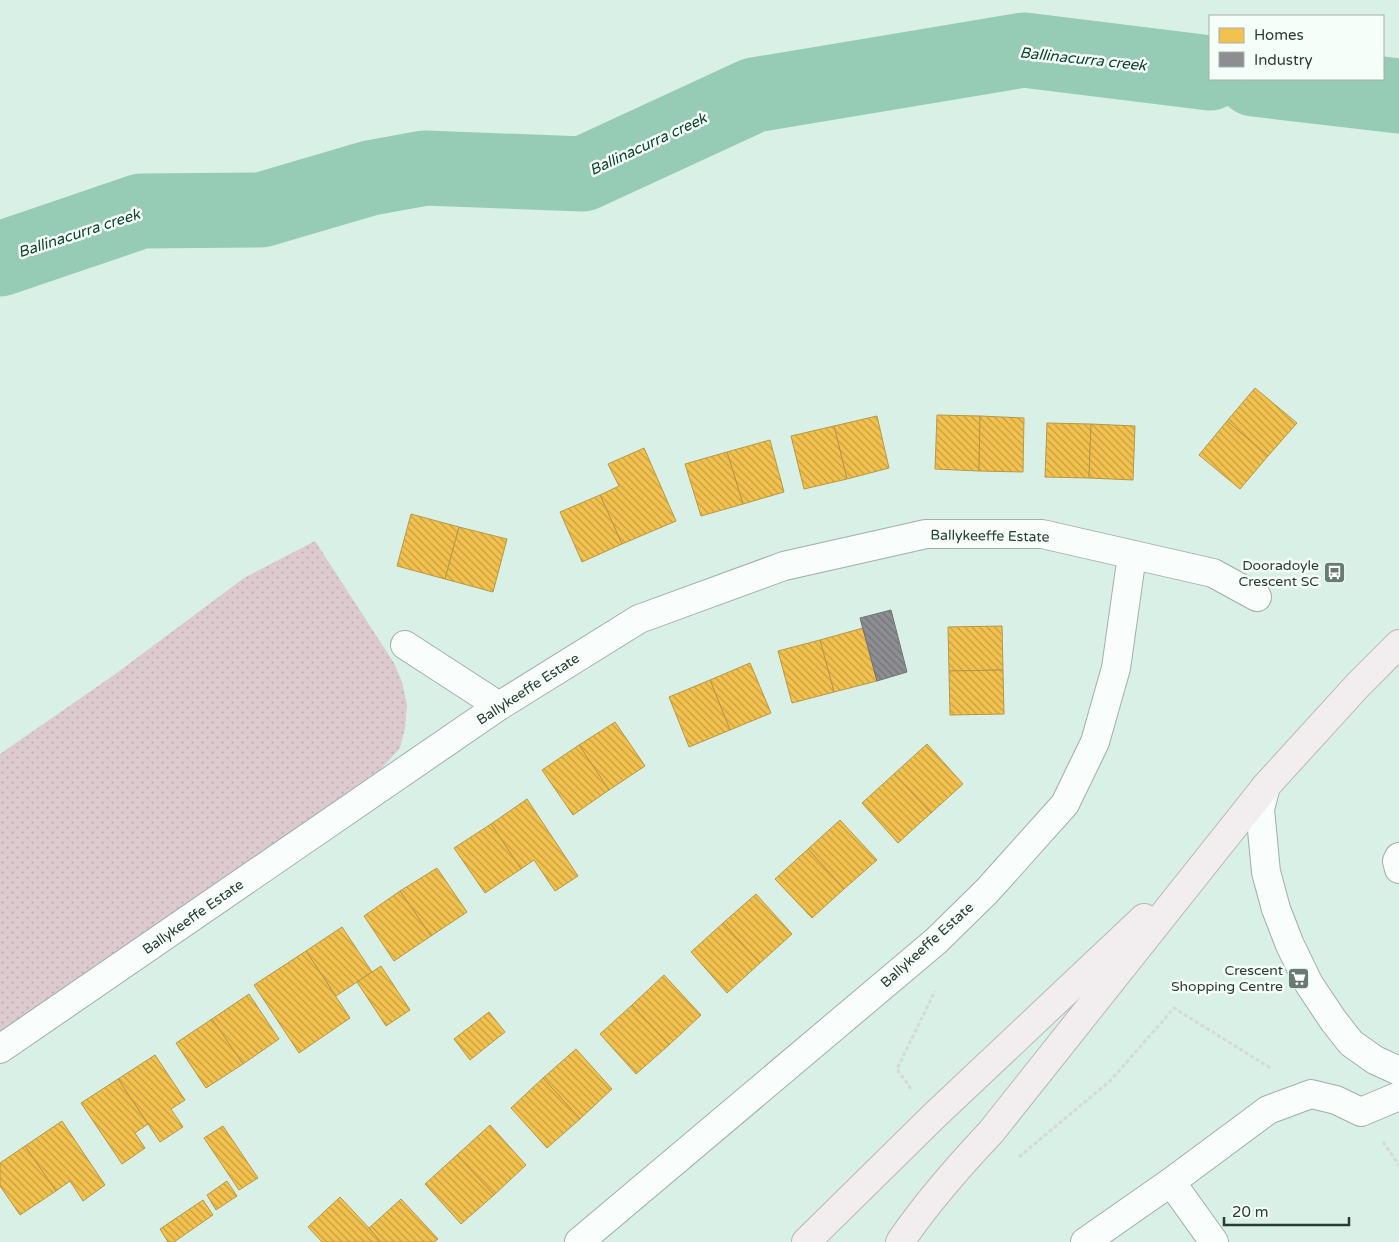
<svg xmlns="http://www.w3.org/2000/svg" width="1399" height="1242" font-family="'Varela Round',sans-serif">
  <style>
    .grass { fill: url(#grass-dots) }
    .homes { fill: url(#homes-back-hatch); stroke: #b69946 }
    .industry { fill: url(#industry-back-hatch); stroke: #707576 }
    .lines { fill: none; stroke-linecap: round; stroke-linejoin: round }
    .river { stroke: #96cbb5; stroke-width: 75 }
    .minor-casing { stroke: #9eb0a8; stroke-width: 30 }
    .major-casing { stroke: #b9b7b6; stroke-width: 30 }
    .path { stroke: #d3dad7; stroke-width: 3; stroke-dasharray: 4 2.5; stroke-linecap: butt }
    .minor { stroke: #f9fdfb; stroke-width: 28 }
    .major { stroke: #f2edee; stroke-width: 28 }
    .labels { text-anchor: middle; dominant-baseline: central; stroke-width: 5; stroke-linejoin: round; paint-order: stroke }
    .street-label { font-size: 14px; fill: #2b3c35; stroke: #f6fefa }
    .poi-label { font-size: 14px; fill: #2b3c35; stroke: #f6fefa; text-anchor: end }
    .water-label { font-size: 15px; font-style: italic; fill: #0d4533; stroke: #f6fefa }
  </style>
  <defs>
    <pattern id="grass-dots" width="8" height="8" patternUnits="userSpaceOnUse" patternTransform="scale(1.25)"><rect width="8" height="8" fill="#dccace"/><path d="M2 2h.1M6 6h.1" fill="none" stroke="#bdaeb2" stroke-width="1.8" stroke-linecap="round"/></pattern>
    <pattern id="homes-back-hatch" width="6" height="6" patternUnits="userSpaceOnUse" patternTransform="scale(1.25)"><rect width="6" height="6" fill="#f2c14e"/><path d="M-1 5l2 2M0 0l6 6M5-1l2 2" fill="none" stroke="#c49e42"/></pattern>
    <pattern id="industry-back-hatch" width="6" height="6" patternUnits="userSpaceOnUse" patternTransform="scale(1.25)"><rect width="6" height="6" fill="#8d8d92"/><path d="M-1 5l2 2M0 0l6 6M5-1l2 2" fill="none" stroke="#737478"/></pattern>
  </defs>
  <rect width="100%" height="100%" fill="#d9f0e6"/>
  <polygon class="grass" points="315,541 394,663 402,682 407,705 405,728 400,748 382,768 0,1036 0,754 114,675 244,578"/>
  <g class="homes">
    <polygon points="1255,388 1297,423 1268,456 1227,421"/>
    <polygon points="937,415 980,416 979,471 935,469"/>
    <polygon points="877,416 889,468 847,479 834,426"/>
    <polygon points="980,416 1024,418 1023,472 979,471"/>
    <polygon points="1227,421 1268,456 1240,489 1199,455"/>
    <polygon points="1047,423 1091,424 1089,478 1045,477"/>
    <polygon points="1091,424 1135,426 1133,480 1089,478"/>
    <polygon points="834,426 847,479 804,489 791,436"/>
    <polygon points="770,440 784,492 743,504 727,452"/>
    <polygon points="644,448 676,521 622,544 600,495 619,486 608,464"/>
    <polygon points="727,452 743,504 701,516 685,464"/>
    <polygon points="600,495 622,544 582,562 560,512"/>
    <polygon points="411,514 459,527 445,579 397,566"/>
    <polygon points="459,527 507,539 493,592 445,579"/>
    <polygon points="1002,626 1003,670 949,671 948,627"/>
    <polygon points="863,628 877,681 834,692 820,640"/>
    <polygon points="820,640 834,692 792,703 778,651"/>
    <polygon points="750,663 771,713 730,730 710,680"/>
    <polygon points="1003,670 1004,714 950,715 949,671"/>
    <polygon points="710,680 730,730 689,747 669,697"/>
    <polygon points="615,722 645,766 609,790 579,745"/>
    <polygon points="927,744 963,784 931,813 894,774"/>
    <polygon points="579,745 609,790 573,815 542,770"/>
    <polygon points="894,774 931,813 898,843 862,803"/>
    <polygon points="527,799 578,876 555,891 534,860 521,869 491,824"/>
    <polygon points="840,820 877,860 844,889 808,849"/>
    <polygon points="491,824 521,869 485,893 454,848"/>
    <polygon points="808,849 844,889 812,918 775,879"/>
    <polygon points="437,868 467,912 431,936 400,891"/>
    <polygon points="400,891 431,936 394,961 364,916"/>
    <polygon points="756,894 792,934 760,963 723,923"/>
    <polygon points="723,923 760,963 727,993 691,952"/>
    <polygon points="342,927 372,972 336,996 306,951"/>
    <polygon points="306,951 350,1018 299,1053 254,985"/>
    <polygon points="381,966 410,1010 386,1026 357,982"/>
    <polygon points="664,975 701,1015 669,1045 632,1005"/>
    <polygon points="249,994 279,1039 243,1064 212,1019"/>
    <polygon points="632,1005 669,1045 636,1074 600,1034"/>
    <polygon points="489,1012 505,1032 470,1060 454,1039"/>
    <polygon points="212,1019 243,1064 206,1088 176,1043"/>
    <polygon points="576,1049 612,1089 580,1119 543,1078"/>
    <polygon points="155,1055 185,1100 171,1109 183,1127 160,1142 118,1079"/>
    <polygon points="543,1078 580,1119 547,1148 511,1108"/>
    <polygon points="118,1079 148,1124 135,1133 145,1148 122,1164 81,1103"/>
    <polygon points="62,1121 105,1185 83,1201 70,1181 56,1191 25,1146"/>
    <polygon points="490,1125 526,1165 494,1195 457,1155"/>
    <polygon points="223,1126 258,1178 239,1190 204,1138"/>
    <polygon points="25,1146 56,1191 20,1215 0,1186 0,1163"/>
    <polygon points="457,1155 494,1195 461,1224 425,1184"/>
    <polygon points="227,1181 237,1196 216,1210 207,1195"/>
    <polygon points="340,1197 369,1228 381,1242 322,1242 308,1227"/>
    <polygon points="401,1199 438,1239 434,1242 381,1242 369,1228"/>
    <polygon points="203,1200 213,1215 174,1242 168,1242 160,1229"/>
  </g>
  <polygon class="industry" points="891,610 907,672 877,681 860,618"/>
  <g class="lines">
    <g class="river">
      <polyline points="1254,79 1399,96"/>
      <polyline points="0,259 141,211 261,210 370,178 425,168 583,174 754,95 1024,50 1210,73"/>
    </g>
    <defs>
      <g id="minor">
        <polyline points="405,645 499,706"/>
        <polyline points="1266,786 1260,809 1266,872 1276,909 1290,945 1309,984 1333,1020 1351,1043 1375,1060 1399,1071"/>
        <polyline points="1399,857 1397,861 1399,869"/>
        <polyline points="0,1049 499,706 639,619 784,566 926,534 1042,534 1213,573 1257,597"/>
        <polyline points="1171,1182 1214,1242"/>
        <polyline points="579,1242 936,941 987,891 1065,804 1095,742 1116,668 1132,555"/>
        <polyline points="1085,1242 1171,1182 1268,1110 1311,1094 1336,1100 1361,1112 1399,1096"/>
      </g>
      <g id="major">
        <polyline points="806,1242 935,1115 1144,918"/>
        <path d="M900,1242C927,1202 958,1167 991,1132L1266,786L1358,685L1399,644"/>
      </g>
    </defs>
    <use href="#minor" class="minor-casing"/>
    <use href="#major" class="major-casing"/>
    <g class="path">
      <polyline points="911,1089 897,1069 935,991"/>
      <polyline points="1383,1142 1399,1165"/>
      <polyline points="1019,1157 1111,1080 1174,1008 1272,1069"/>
    </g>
    <use href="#minor" class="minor"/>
    <use href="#major" class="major"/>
  </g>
  <defs>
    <symbol id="bus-square" viewBox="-11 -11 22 22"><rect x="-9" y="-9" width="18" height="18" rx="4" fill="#687b73" stroke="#f6fefa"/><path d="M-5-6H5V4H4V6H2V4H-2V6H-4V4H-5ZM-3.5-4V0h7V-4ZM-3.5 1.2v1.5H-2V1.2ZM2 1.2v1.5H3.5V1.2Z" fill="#fff"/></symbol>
    <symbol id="supermarket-square" viewBox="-11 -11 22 22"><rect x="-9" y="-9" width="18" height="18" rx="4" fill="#687b73" stroke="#f6fefa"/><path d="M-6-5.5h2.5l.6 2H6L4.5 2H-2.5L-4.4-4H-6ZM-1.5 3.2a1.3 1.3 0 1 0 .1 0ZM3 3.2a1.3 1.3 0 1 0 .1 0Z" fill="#fff"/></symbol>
  </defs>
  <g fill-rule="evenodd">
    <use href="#bus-square" x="1322" y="560" width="25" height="25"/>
    <use href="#supermarket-square" x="1286" y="966" width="25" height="25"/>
  </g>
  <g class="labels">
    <g class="street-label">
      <text transform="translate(990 536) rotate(1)">Ballykeeffe Estate</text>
      <text transform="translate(528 689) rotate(-33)">Ballykeeffe Estate</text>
      <text transform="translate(193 917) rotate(-35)">Ballykeeffe Estate</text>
      <text transform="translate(927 945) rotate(-42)">Ballykeeffe Estate</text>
    </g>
    <g class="poi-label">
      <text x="1319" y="565">Dooradoyle<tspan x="1319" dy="16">Crescent SC</tspan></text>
      <text x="1283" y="970">Crescent<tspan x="1283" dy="16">Shopping Centre</tspan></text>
    </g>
    <g class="water-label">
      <text transform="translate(1083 59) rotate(6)">Ballinacurra creek</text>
      <text transform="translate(648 144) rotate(-25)">Ballinacurra creek</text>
      <text transform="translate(79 233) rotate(-18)">Ballinacurra creek</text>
    </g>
  </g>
  <rect x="1209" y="15" width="175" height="65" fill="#f6fefa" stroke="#a5b0ab"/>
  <rect x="1219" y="28" width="25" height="15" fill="#f2c14e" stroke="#a5b0ab"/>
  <text x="1254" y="40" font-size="15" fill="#2b3c35">Homes</text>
  <rect x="1219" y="52" width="25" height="15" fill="#8d8d92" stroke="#a5b0ab"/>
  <text x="1254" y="65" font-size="15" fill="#2b3c35">Industry</text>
  <path d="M1224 1217v8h125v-8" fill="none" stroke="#2b3c35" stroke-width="2.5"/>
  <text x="1232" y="1217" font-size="15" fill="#2b3c35" stroke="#f6fefa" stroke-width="4" paint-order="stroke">20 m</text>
</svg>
